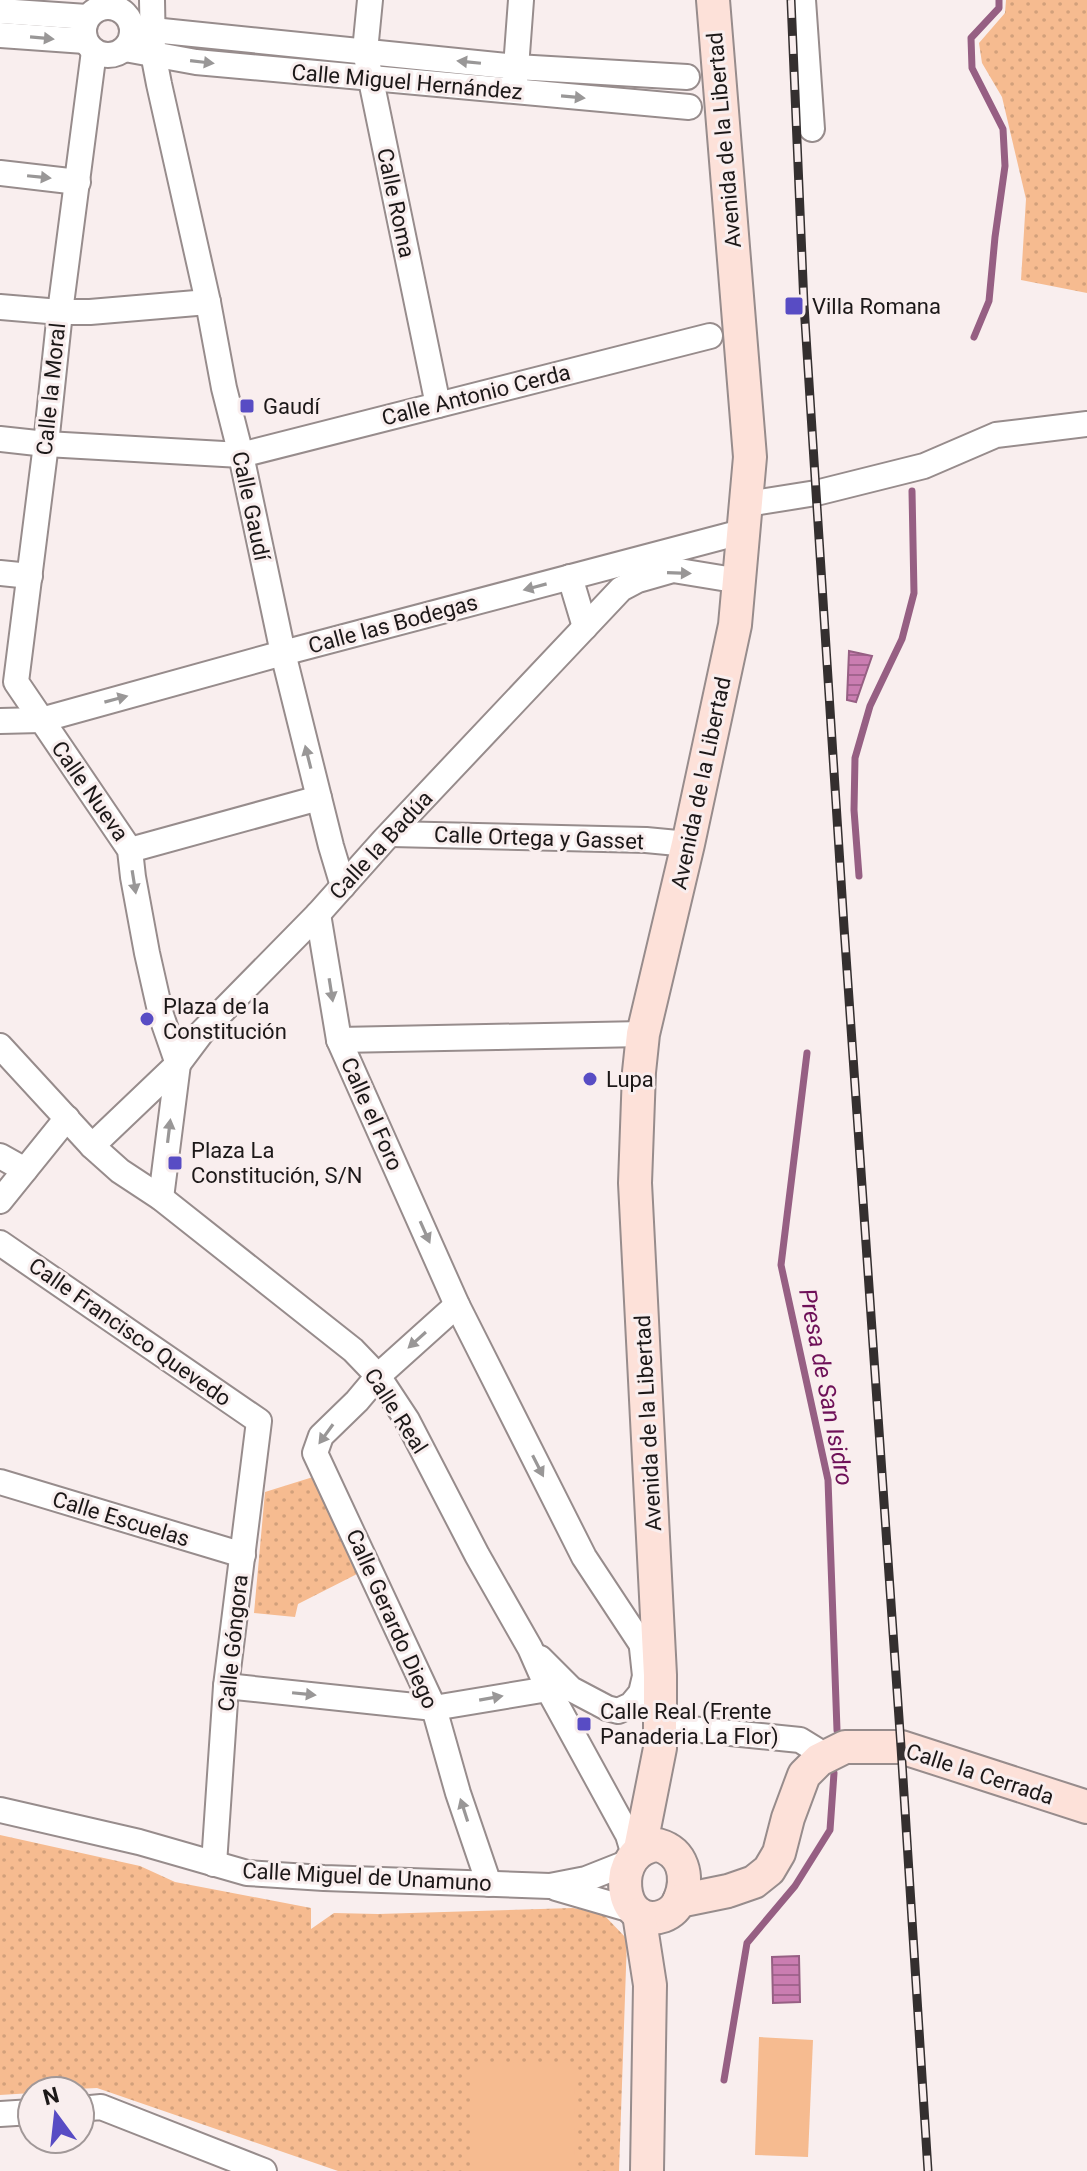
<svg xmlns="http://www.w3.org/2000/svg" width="1087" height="2171" font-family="Roboto,sans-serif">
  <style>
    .grass { fill: url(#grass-dots) }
    .garden { fill: #f6bb90 }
    .water { fill: url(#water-rules); stroke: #965f83; stroke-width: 2 }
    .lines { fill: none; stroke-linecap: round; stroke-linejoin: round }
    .stream { stroke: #965f83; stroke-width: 7 }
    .street-casing { stroke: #978c8c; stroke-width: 28 }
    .secondary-casing { stroke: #978c8c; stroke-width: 36 }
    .street { stroke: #fff; stroke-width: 24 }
    .secondary { stroke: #fde1d9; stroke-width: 32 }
    .rail-casing { stroke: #342f2f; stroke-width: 9 }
    .rail { stroke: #f9eeee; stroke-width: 6; stroke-dasharray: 18; stroke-linecap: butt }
    .oneway { fill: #999797 }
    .poi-dot { fill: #584cc4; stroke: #f9eeee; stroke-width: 3 }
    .labels { text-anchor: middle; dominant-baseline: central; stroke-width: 6; stroke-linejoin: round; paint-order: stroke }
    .street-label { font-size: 22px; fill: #1c1818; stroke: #f9eeee }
    .poi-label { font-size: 22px; fill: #1c1818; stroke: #f9eeee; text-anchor: start }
    .water-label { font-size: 24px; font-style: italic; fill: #6e1158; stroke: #f9eeee }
  </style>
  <defs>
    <pattern id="grass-dots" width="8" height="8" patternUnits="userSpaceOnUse" patternTransform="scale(2)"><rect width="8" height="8" fill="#f6bb90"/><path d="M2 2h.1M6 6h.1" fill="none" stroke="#d2a07b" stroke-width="1.8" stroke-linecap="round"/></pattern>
    <pattern id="water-rules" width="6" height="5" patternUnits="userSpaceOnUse" patternTransform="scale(2)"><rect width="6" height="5" fill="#ca7db1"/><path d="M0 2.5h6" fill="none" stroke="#a3658f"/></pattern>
  </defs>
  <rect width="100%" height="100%" fill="#f9eeee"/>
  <g class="grass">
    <polygon points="1006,0 1087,0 1087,293 1021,280 1026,199 1002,97 982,63 979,43 1005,13"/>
    <polygon points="313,1477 359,1573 298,1604 295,1617 254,1613 265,1492"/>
    <polygon points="0,1835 140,1866 175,1882 311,1908 311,1929 334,1913 378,1914 573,1908 603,1914 627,1939 619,2171 338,2171 97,2088 32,2091 32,2093 0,2095"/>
  </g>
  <g class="garden">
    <polygon points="759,2037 813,2040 808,2157 755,2155"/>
    <polygon points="473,2065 575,2065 574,2171 473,2171"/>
  </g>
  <g class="water">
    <polygon points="849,651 872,656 856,702 847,700"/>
    <polygon points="799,1956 800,2002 773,2003 772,1957"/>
  </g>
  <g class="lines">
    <g class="stream">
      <polyline points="974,337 989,301 995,237 1005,166 1003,129 972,68 971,38 999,8 999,0"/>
      <polyline points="859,876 854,810 855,758 870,706 902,639 914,593 912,491"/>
      <polyline points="807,1053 781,1265 828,1480 837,1730"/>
      <polyline points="724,2080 747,1943 795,1886 830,1830 834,1773"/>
    </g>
    <defs>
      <g id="street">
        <polyline points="152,0 153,53 159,84 208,302 224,388 241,455 283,653 331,846 343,886"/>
        <polyline points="370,0 365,51 438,405"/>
        <polyline points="803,0 812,129"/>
        <circle cx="108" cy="31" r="24"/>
        <polyline points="0,11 87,17"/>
        <polyline points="133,28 516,67 687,77"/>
        <polyline points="0,35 85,41"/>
        <polyline points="125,49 196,62 689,107"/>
        <polyline points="94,51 60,312 46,444 16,682 130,850 133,877 147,953 161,1015 178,1064 161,1198"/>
        <polyline points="515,81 521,0"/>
        <polyline points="0,173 78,182"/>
        <polyline points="0,307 60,312 90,312 208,302"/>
        <polyline points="0,439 46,444 241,455 710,336"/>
        <polyline points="747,504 816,493 924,466 996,435 1087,424"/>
        <polyline points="0,573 30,576"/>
        <polyline points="570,577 585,627"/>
        <polyline points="0,721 41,720 283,653 745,531"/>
        <polyline points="391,834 646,840 688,844"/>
        <polyline points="130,850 319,798"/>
        <polyline points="318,914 339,1040 457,1305 584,1557 642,1645 659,1659"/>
        <polyline points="339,1040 643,1034"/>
        <polyline points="0,1046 92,1146 120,1171 161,1198 353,1350 378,1376 407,1420 477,1555 530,1648 548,1689 628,1835 634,1855"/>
        <polyline points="92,1146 178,1064 202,1032 318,914 384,840 621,589 638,580 673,570 740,581"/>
        <polyline points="0,1156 25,1170"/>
        <polyline points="0,1201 67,1118"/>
        <polyline points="0,1243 259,1421 226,1686 214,1864"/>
        <polyline points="457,1305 378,1376 357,1401 321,1436 315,1453 434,1708 458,1793 489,1884"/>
        <polyline points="0,1482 243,1555"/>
        <polyline points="540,1658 571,1689 607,1708 618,1711 631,1705 641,1693 645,1676 642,1648"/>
        <polyline points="226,1686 434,1708 548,1689"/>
        <polyline points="661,1726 800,1740 826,1756"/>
        <polyline points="0,1810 139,1842 247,1873 324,1878 550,1886 586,1879 629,1862"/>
        <polyline points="556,1888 635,1911"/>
        <polyline points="80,2109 101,2107 264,2171"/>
        <polyline points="0,2114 32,2112"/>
      </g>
      <g id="secondary">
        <path d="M658,1845C683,1852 689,1876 680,1899C677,1907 671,1913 663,1916C618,1932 609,1848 658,1845Z"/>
        <polyline points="640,1849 660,1748 660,1675 635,1183 639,1072 643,1034 688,844 735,625 750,457 713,0"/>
        <polyline points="679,1901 728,1891 754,1882 769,1870 779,1853 788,1818 804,1775 819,1760 845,1747 901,1747 1087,1807"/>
        <polyline points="639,1914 650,1985 647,2171"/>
      </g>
    </defs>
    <use href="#street" class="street-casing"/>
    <use href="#secondary" class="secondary-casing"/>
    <use href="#street" class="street"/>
    <use href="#secondary" class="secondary"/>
    <defs>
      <polyline id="rail" points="791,0 804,305 844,927 901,1747 928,2171"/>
    </defs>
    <use href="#rail" class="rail-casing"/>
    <use href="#rail" class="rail"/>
  </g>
  <defs><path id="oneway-solid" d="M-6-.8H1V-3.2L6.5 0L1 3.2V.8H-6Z" transform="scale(2)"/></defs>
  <g class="oneway">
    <use href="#oneway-solid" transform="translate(42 38) rotate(5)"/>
    <use href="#oneway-solid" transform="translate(202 62) rotate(7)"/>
    <use href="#oneway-solid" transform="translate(469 62) rotate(-174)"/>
    <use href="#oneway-solid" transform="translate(573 97) rotate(5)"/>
    <use href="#oneway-solid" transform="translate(39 177) rotate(6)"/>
    <use href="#oneway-solid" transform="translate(679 573) rotate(2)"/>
    <use href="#oneway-solid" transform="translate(535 587) rotate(165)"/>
    <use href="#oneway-solid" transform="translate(116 699) rotate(-15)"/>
    <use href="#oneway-solid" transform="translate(308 757) rotate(-104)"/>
    <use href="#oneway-solid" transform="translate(134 882) rotate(81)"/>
    <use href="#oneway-solid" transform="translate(331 990) rotate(81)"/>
    <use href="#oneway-solid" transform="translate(169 1131) rotate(-83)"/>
    <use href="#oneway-solid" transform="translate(425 1232) rotate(66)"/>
    <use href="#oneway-solid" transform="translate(417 1340) rotate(138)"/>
    <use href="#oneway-solid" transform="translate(326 1434) rotate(126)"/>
    <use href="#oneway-solid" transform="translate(538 1466) rotate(63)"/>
    <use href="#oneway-solid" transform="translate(304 1694) rotate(6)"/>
    <use href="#oneway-solid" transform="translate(491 1698) rotate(-10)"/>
    <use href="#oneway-solid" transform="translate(464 1810) rotate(-108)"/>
  </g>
  <g class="poi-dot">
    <rect x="784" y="296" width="20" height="20" rx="4"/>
    <rect x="239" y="398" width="16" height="16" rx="4"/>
    <circle cx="147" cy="1019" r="8"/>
    <circle cx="590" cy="1079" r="8"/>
    <rect x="167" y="1155" width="16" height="16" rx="4"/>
    <rect x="576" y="1716" width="16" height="16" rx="4"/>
  </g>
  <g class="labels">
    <g class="street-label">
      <text transform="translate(407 82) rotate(5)">Calle Miguel Hernández</text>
      <text transform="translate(724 140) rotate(-95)">Avenida de la Libertad</text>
      <text transform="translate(396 203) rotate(78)">Calle Roma</text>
      <text transform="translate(51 389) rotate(-84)">Calle la Moral</text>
      <text transform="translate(476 395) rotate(-14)">Calle Antonio Cerda</text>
      <text transform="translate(251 506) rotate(78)">Calle Gaudí</text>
      <text transform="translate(393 624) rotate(-15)">Calle las Bodegas</text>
      <text transform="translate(701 783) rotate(-78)">Avenida de la Libertad</text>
      <text transform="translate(90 791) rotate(55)">Calle Nueva</text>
      <text transform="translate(539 838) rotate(2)">Calle Ortega y Gasset</text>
      <text transform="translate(381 845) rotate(-47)">Calle la Badúa</text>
      <text transform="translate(372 1114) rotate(66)">Calle el Foro</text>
      <text transform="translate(130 1332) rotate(35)">Calle Francisco Quevedo</text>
      <text transform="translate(396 1411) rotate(57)">Calle Real</text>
      <text transform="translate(648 1423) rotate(-93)">Avenida de la Libertad</text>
      <text transform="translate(121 1519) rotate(17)">Calle Escuelas</text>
      <text transform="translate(392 1619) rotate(66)">Calle Gerardo Diego</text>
      <text transform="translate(233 1643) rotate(-84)">Calle Góngora</text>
      <text transform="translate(980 1774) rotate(18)">Calle la Cerrada</text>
      <text transform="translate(367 1877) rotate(3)">Calle Miguel de Unamuno</text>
    </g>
    <g class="poi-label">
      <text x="812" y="306">Villa Romana</text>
      <text x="263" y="406">Gaudí</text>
      <text x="163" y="1006">Plaza de la<tspan x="163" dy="25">Constitución</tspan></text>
      <text x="606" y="1079">Lupa</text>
      <text x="191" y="1150">Plaza La<tspan x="191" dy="25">Constitución, S/N</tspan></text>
      <text x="600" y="1711">Calle Real (Frente<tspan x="600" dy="25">Panaderia La Flor)</tspan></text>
    </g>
    <g class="water-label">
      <text transform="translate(826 1387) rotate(79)">Presa de San Isidro</text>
    </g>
  </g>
  <g transform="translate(56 2115) rotate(345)"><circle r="38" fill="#f9eeee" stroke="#a19898" stroke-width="2"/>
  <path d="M0-6L14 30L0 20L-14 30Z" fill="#584cc4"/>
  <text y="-12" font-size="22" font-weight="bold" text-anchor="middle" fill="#1c1818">N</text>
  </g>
</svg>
